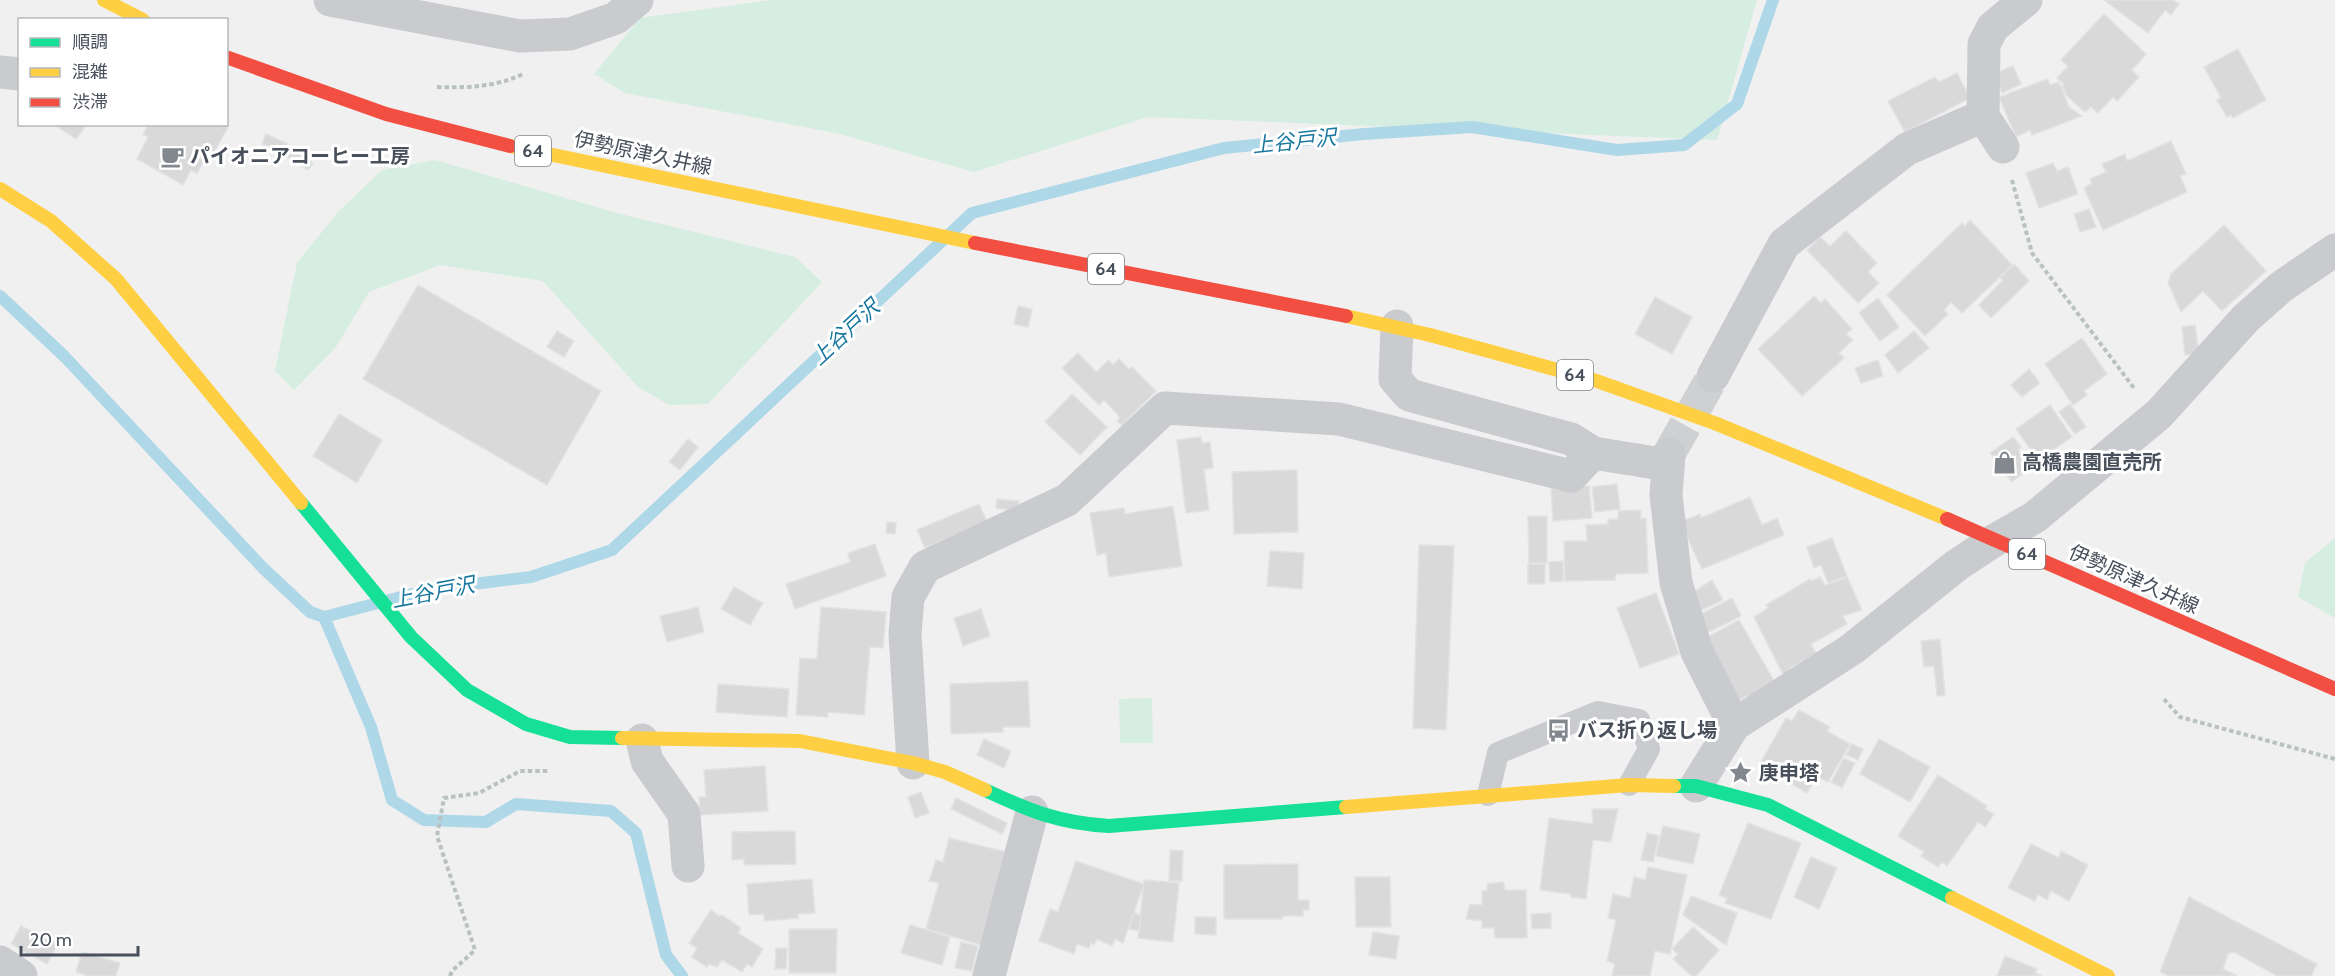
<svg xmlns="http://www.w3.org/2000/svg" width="2335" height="976" font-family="Cabin,'Noto Sans JP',sans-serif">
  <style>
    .green { fill: #d6ede1 }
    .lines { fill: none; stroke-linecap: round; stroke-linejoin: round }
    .stream { stroke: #aed7e8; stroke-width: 12 }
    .building { fill: #d9d9da; stroke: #e1e2e3; stroke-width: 1.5 }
    .street-tunnel { stroke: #ced0d2; stroke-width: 33; stroke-dasharray: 33 16; stroke-linecap: butt }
    .path { stroke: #b9c2c0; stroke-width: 4; stroke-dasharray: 4.5 3; stroke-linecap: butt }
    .lane { stroke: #cacbce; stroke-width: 22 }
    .street { stroke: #cacbce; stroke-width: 33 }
    .fast { stroke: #16e098; stroke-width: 14 }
    .slow { stroke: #ffcf43; stroke-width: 14 }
    .jam { stroke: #f24e42; stroke-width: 14 }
    .slow-bridge { stroke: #ffcf43; stroke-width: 14 }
    .labels { text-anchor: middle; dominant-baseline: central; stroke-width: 6; stroke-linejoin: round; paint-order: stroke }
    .shield { fill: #fff; stroke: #7f848c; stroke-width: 1.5 }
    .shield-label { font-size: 18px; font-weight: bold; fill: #48505b }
    .street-label { font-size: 20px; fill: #48505b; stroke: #fff }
    .poi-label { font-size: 20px; font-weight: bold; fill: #48505b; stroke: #fff; text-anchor: start }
    .water-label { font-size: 21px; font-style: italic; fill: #18779e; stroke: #fff }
  </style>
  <rect width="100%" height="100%" fill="#f0f0f0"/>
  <g class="green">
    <polygon points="772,0 1757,0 1717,140 1148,117 974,172 836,133 625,93 594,74 640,18"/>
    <polygon points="435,160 617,213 795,257 822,282 708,404 669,405 638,387 543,281 440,265 369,292 336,347 294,390 275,371 297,263 338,212 382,170"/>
    <polygon points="2335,538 2335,618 2298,597 2305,563"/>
    <polygon points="1152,698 1153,743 1120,743 1119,699"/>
  </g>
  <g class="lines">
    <g class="stream">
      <polyline points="0,296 64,356 263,568 310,612 324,617 432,589 531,577 612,550 972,213 1224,148 1364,134 1472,127 1617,150 1684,145 1737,104 1773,0"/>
      <polyline points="324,617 371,727 392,800 424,820 486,822 516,804 611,811 636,833 666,955 682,976"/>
    </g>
  </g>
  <g class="building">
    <polygon points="2104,0 2173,0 2179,4 2171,15 2165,10 2148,33"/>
    <polygon points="2104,14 2146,54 2132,70 2139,77 2117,101 2113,97 2098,113 2091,107 2085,112 2067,96 2062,86 2064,84 2057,78 2068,66 2061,60"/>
    <polygon points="2238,49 2266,100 2233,118 2231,115 2227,117 2217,100 2221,98 2204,67"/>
    <polygon points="2013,66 2021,84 2002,93 1994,74"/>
    <polygon points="1957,73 1970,98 1905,132 1888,101 1935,77 1939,82"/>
    <polygon points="2048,79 2050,85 2059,82 2069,107 2082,116 2032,135 2030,130 2016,137 1999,97"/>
    <polygon points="53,124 81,124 85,127 76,139"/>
    <polygon points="149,124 224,124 228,127 213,154 209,151 197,174 191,170 183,185 137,159 148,137 143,134"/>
    <polygon points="266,134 288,144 284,154 262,144"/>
    <polygon points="2171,141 2186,174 2180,176 2187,192 2103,230 2084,188 2092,183 2090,179 2106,172 2102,164 2125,154 2127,161"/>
    <polygon points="289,148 313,163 308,170 284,155"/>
    <polygon points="2053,163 2057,171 2068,167 2078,194 2039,208 2026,173"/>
    <polygon points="2089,209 2096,227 2080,232 2074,214"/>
    <polygon points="1970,220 2012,265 1962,313 1951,302 1944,310 1948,314 1925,336 1887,295 1962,223 1965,226"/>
    <polygon points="2224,225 2266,271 2222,311 2203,291 2181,312 2168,283 2171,274"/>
    <polygon points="1846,231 1877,263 1868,272 1879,283 1858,303 1807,250 1820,237 1830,246"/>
    <polygon points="2014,264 2029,281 1991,318 1979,305 2003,280 2000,278"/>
    <polygon points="418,285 601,391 547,485 363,379"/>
    <polygon points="1814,296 1821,303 1825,299 1852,329 1846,334 1853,340 1839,353 1844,358 1802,396 1758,349"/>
    <polygon points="1655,297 1692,317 1672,354 1635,334"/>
    <polygon points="1878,298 1899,327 1880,341 1859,313"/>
    <polygon points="1018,306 1032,309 1028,327 1014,324"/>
    <polygon points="2195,325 2199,354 2185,355 2182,327"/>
    <polygon points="557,331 574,341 564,357 547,347"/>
    <polygon points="1914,331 1929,348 1898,373 1885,355"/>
    <polygon points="2082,338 2107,374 2084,391 2087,395 2073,405 2045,364"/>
    <polygon points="1078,353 1096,372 1109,360 1113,365 1119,359 1129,369 1132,367 1156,391 1122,425 1117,421 1120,417 1104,400 1099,405 1062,368"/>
    <polygon points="1878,360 1883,376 1861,383 1855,368"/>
    <polygon points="2029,369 2040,383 2022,397 2011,385"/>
    <polygon points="1072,394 1107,427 1080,455 1045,422"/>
    <polygon points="2070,404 2086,427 2075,434 2059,412"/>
    <polygon points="2050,405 2072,437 2038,460 2016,429"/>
    <polygon points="339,414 382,440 357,483 313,456"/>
    <polygon points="1201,437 1202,443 1210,442 1213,468 1204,469 1209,510 1186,513 1177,440"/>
    <polygon points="2013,437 2021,447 2018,450 2031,467 2012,482 1990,453"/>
    <polygon points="688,439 698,447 680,470 669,462"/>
    <polygon points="1297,470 1298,532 1234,534 1232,472"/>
    <polygon points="1617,484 1620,509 1595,512 1592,487"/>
    <polygon points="1589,486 1592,518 1553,521 1551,489"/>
    <polygon points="1750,497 1762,525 1777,518 1784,535 1702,569 1683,528 1683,521 1700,514 1701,518"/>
    <polygon points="997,499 1019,501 1018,511 996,508"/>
    <polygon points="979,504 987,522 925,548 917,530"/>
    <polygon points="1173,506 1182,566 1109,577 1106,553 1097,555 1090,513 1124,508 1125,514"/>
    <polygon points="1641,510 1641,519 1646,518 1648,573 1616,574 1615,580 1565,581 1564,541 1587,541 1586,525 1608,524 1608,519 1618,519 1618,511"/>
    <polygon points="1528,516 1547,516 1547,563 1529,563"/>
    <polygon points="887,522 896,523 895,534 886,533"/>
    <polygon points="1832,538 1847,576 1828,583 1821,565 1814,568 1807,547"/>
    <polygon points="875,544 886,576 795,609 786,584 850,562 848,553"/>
    <polygon points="1419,545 1454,546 1446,730 1413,728"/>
    <polygon points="1270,551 1304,553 1302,589 1267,586"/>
    <polygon points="1563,561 1563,581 1550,582 1549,562"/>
    <rect x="1528" y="564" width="17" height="20"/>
    <polygon points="1820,577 1825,585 1847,577 1862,610 1843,616 1847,624 1811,644 1816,654 1790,668 1793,673 1785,678 1754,617 1768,608 1766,605 1810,579 1812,581"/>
    <polygon points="1712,580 1723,600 1694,614 1687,596"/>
    <polygon points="734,587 763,603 750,625 721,609"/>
    <polygon points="1656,593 1679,654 1640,668 1617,608"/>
    <polygon points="1732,598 1741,616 1705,634 1697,616"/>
    <polygon points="698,607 704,632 667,642 660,616"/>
    <polygon points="821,607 886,612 883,648 870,647 864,715 828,712 828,717 796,715 800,658 817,659"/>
    <polygon points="981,609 990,636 963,646 954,618"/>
    <polygon points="1739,620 1775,683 1748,699 1747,696 1736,702 1704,639"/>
    <polygon points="1940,639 1945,695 1937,696 1934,666 1924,667 1921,641"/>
    <polygon points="1028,681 1030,727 1003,727 1003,732 951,734 950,684"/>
    <polygon points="718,684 789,689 787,717 716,712"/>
    <polygon points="1799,710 1830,727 1827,731 1850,744 1828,782 1817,776 1807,793 1759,765 1786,718 1792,721"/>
    <polygon points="984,739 1011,751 1004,768 977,755"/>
    <polygon points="1879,739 1930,767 1910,802 1860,774"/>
    <polygon points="1852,744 1863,749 1858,760 1846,755"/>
    <polygon points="1844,758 1855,763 1842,788 1831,782"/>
    <polygon points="765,766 768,811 700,815 699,797 706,797 704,770"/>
    <polygon points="1938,775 1987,806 1985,809 1994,814 1985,827 1978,822 1947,866 1942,862 1938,867 1921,856 1924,852 1898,836"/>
    <polygon points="921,792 929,813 915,818 908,797"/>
    <polygon points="956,798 1007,823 1002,834 951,809"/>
    <polygon points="1592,809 1618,809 1611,842 1593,840 1586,899 1571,897 1571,894 1540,890 1549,818 1593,824"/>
    <polygon points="1748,823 1801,843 1771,919 1725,903 1727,898 1719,895"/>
    <polygon points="1663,826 1700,834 1693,864 1656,856"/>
    <polygon points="795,831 796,864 744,865 744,859 732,860 732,832"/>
    <polygon points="1647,833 1659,836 1653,862 1641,860"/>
    <polygon points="949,838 1006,852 982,945 926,929 939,883 929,881 936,860 943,862"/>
    <polygon points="2031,844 2059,858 2061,851 2088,865 2069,901 2051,891 2047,900 2038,894 2035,901 2008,888"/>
    <polygon points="1170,850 1183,851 1182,881 1169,881"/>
    <polygon points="1811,857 1837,868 1819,909 1794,897"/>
    <polygon points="1076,861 1144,884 1123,943 1115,939 1112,946 1097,939 1094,945 1091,943 1089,948 1077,944 1074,954 1039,941 1050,909 1058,912"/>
    <polygon points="1298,864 1298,900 1309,900 1309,910 1303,910 1303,916 1283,916 1282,919 1224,919 1224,865"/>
    <polygon points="1648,867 1687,875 1670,954 1655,951 1650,976 1612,976 1615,964 1607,961 1616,920 1608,918 1613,894 1630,898 1634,877 1645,880"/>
    <polygon points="1355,877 1390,877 1391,927 1356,927"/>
    <polygon points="812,879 815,913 798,914 798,918 764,921 764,914 749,915 747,884"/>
    <polygon points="1144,880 1179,883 1173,942 1138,938"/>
    <polygon points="1503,882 1505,890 1526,890 1527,938 1495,938 1494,928 1482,928 1482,921 1466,919 1470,904 1482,905 1482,891 1487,891 1487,884"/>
    <polygon points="1691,896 1737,913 1726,945 1683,915"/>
    <polygon points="2189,897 2317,964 2311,976 2277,976 2234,952 2228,954 2223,969 2238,976 2169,976 2160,972"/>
    <polygon points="711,910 719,916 722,915 741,928 738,933 763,949 752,967 747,964 742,972 722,960 717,967 709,964 707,967 692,957 697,948 689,943"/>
    <polygon points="1134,913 1141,915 1139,931 1129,929"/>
    <polygon points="1551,913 1551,928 1532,929 1531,914"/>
    <polygon points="1195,917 1216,917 1216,935 1195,934"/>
    <polygon points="910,925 950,937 942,965 901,953"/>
    <polygon points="21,926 57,945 47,964 11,944"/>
    <polygon points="1693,927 1719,950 1696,976 1692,976 1673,959 1678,954 1672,949"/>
    <polygon points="789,929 837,929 836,973 789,973"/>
    <polygon points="1373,932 1399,936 1396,959 1369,955"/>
    <polygon points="961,942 978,946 972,971 955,968"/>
    <polygon points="776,948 787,948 786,969 775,969"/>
    <polygon points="82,952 120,963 116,976 88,976 76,972"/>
    <polygon points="2005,956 2037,969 2035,973 2042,976 1997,976"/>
  </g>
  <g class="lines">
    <polyline class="street-tunnel" points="1669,454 1713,376"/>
    <g class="path">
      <path d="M437,87C467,88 496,87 523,74"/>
      <polyline points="2012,180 2032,253 2134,388"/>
      <polyline points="2164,699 2180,717 2335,759"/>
      <polyline points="450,976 452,971 475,950 437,836 444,798 479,793 520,771 548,771"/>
    </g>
    <polyline class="lane" points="1488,795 1498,753 1598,712 1639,720 1649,749 1629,785"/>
    <g class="street">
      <polyline points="330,0 520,36 570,34 616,18 637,0"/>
      <polyline points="0,72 20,74"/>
      <polyline points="2003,147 1983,116 1984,44 1993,27 2026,0"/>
      <polyline points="1397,326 1395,379 1409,395 1571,439 1593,453 1668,465"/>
      <polyline points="1713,376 1784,244 1907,149 1983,116"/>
      <polyline points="1669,454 1666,495 1676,583 1697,652 1734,725"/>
      <polyline points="642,740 647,761 684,814 688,866"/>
      <polyline points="913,763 905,634 908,597 925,567 1067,500 1165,408 1339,419 1571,476 1593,453"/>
      <polyline points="1696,786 1734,725 1852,649 1957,565 1995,540 2035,517 2159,414 2246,318 2281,287 2335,250"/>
      <polyline points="0,962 21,976"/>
      <polyline points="989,976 1032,812"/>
    </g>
    <g class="fast">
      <polyline points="301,503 411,637 467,690 526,724 570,737 622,738"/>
      <polyline points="1674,786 1696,786 1768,805 1952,898"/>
      <path d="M985,790C1030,811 1059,823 1109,826L1346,807"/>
    </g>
    <g class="slow">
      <polyline points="104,0 143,20"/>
      <polyline points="510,146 975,243"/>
      <polyline points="0,189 51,221 116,279 301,503"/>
      <polyline points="1346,316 1430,335"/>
      <polyline points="1717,424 1947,519"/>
      <polyline points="622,738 800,741 913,763 945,772 985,790"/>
      <polyline points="1346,807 1629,785 1674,786"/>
      <polyline points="1952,898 2108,976"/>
    </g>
    <g class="jam">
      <polyline points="226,57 386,114 510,146"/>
      <polyline points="975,243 1346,316"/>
      <polyline points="1947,519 2335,689"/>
    </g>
    <polyline class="slow-bridge" points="1430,335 1594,380 1717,424"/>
  </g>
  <defs>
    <symbol id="cafe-bare" viewBox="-9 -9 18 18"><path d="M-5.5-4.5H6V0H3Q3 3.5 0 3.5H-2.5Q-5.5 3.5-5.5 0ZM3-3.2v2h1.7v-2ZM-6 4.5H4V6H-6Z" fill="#83888f" stroke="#fff" stroke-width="2.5" paint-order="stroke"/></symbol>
    <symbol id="shop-bare" viewBox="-9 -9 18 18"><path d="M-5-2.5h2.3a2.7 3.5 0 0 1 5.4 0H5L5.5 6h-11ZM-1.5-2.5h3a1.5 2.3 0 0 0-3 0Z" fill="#83888f" stroke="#fff" stroke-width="2.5" paint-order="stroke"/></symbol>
    <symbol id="bus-bare" viewBox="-9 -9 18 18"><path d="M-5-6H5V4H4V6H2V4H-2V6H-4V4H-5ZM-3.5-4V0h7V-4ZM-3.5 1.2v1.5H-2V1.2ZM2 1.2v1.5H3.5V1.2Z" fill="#83888f" stroke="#fff" stroke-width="2.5" paint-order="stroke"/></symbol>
    <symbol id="sight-bare" viewBox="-9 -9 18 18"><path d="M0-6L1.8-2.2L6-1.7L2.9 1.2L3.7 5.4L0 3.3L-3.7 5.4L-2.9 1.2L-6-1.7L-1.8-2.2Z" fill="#83888f" stroke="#fff" stroke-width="2.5" paint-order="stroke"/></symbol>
  </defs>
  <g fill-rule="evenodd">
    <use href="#cafe-bare" x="156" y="140" width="33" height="33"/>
    <use href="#shop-bare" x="1988" y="446" width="33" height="33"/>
    <use href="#bus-bare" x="1542" y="714" width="33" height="33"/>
    <use href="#sight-bare" x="1724" y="756" width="33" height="33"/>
  </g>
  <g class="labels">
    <g class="shield">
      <rect x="515" y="136" width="36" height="30" rx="4.5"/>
      <rect x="1088" y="254" width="36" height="30" rx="4.5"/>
      <rect x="1557" y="360" width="36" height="30" rx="4.5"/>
      <rect x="2009" y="539" width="36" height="30" rx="4.5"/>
    </g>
    <g class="shield-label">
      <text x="533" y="151">64</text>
      <text x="1106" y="269">64</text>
      <text x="1575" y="375">64</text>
      <text x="2027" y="554">64</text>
    </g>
    <g class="street-label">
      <text transform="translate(643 153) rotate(12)">伊勢原津久井線</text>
      <text transform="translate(2134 579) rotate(24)">伊勢原津久井線</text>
    </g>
    <g class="poi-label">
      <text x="190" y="156">パイオニアコーヒー工房</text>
      <text x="2022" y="462">高橋農園直売所</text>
      <text x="1577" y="730">バス折り返し場</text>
      <text x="1759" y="773">庚申塔</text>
    </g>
    <g class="water-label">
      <text transform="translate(1294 141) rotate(-6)">上谷戸沢</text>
      <text transform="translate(845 332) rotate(-43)">上谷戸沢</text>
      <text transform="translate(433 592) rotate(-11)">上谷戸沢</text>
    </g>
  </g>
  <rect x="18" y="18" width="210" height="108" fill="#ffffff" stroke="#b6b9bd" stroke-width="1.5"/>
  <rect x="30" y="38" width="30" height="9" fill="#16e098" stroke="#b6b9bd" stroke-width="1.5"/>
  <text x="72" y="48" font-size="18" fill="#48505b">順調</text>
  <rect x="30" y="68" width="30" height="9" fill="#ffcf43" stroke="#b6b9bd" stroke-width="1.5"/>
  <text x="72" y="78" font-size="18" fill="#48505b">混雑</text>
  <rect x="30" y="98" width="30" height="9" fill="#f24e42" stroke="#b6b9bd" stroke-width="1.5"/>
  <text x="72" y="108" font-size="18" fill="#48505b">渋滞</text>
  <path d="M21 946v9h117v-9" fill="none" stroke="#48505b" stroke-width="3"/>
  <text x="30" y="946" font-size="18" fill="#48505b" stroke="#ffffff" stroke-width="4.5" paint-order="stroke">20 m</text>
</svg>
